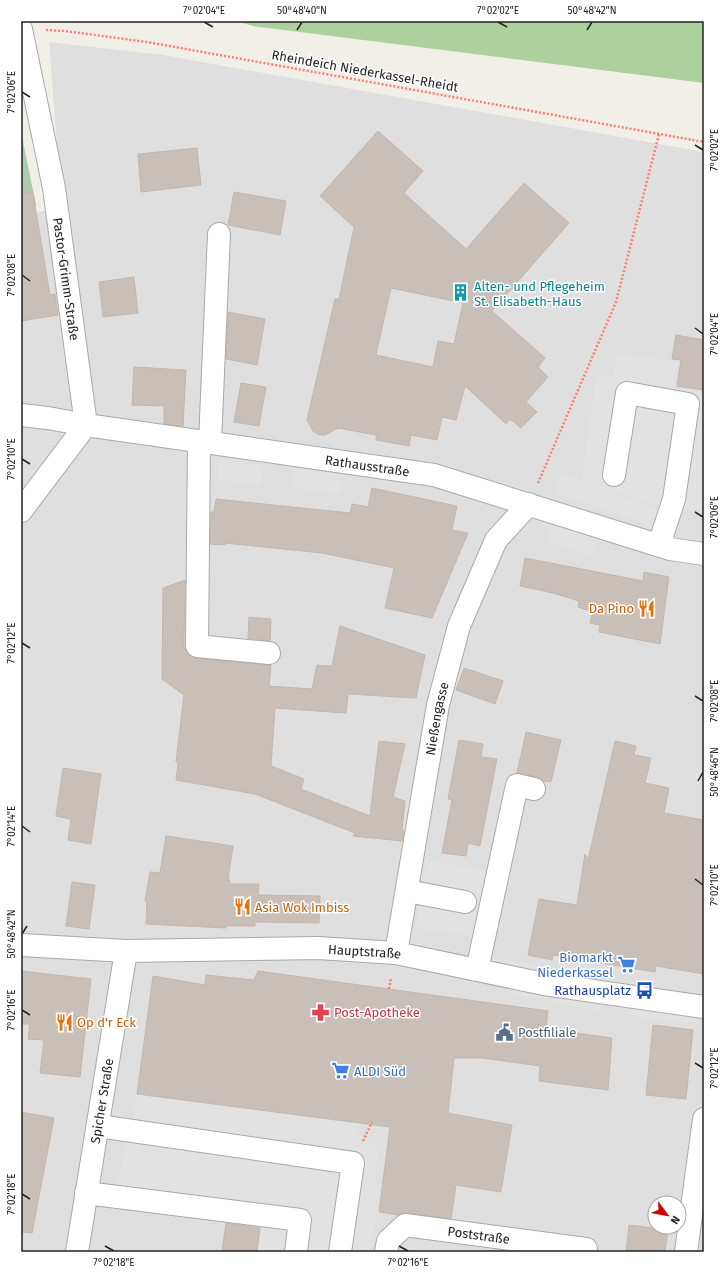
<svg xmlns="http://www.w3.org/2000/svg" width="725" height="1273" font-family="'Fira Sans',sans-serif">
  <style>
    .residential { fill: #e0dfdf; fill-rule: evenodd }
    .forest { fill: #add19e }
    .cemetery { fill: #aacbaf }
    .parking { fill: #e2e2e2 }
    .building { fill: #c7bfb8; stroke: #c4b6ab; fill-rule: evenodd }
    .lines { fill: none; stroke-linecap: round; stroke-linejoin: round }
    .minor-casing { stroke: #a9a9a9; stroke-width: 24 }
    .path { stroke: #fa8072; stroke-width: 2.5; stroke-dasharray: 2 2; stroke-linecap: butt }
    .minor { stroke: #fff; stroke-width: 22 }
    .ticks { fill: none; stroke: #222; stroke-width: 1.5 }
    .labels { text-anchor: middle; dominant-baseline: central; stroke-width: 3; stroke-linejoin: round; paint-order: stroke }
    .street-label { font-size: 13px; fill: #222; stroke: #fff }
    .culture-label { font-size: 13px; fill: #0d838f; stroke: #fff; text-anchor: start }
    .food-label { font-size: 13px; fill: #c56008; stroke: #fff; text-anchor: start }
    .shop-label { font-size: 13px; fill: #366cbe; stroke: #fff; text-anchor: end }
    .transit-label { font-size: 13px; fill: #164399; stroke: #fff; text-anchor: end }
    .health-label { font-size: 13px; fill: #be3a42; stroke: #fff; text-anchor: start }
    .service-label { font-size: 13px; fill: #4e5e75; stroke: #fff; text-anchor: start }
    .neatline { fill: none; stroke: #222; stroke-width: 1.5 }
    .ticks-label { font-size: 10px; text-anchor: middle; fill: #222 }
  </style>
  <rect width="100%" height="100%" fill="#f2efe9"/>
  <path class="residential" d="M49,42L163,55L704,152V1252H21V215L62,208ZM655,1203H679V1227H655Z"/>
  <polygon class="forest" points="236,21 704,21 704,83 253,26"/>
  <polygon class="cemetery" points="21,132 36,205 21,208"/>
  <g class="parking">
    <polygon points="617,353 677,362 673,388 704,394 704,511 662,506 582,480 597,375 613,378"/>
    <polygon points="219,460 262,465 260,484 217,480"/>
    <polygon points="294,468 343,475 340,494 291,487"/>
    <polygon points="562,474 660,509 654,527 555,492"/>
    <polygon points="552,522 598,538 592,556 546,541"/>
    <polygon points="427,860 486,870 474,936 416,928"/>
    <polygon points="490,957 598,978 636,983 634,991 488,965"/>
    <polygon points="507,986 550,994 549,1001 506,993"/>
    <polygon points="555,995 604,1004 603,1012 554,1003"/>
    <polygon points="632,1008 700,1016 699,1024 631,1016"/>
    <polygon points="137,1094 358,1122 359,1120 357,1133 379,1149 374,1187 380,1188 371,1252 257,1252 260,1228 113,1205"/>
  </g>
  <g class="building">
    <path d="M378,131L423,171L404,193L466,249L524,183L569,223L492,311L545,358L538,367L548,377L526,402L537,412L521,428L510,419L506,424L465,386L456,420L442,417L437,440L411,435L409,446L376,440V435L338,428L325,435H319L313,431L307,420L335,299H339L354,227L320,196ZM391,288L463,303L454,344L438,341L433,367L376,355Z"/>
    <polygon points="197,148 201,185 141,192 138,154"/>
    <polygon points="234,192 286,201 280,235 228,225"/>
    <polygon points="33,193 50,295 55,294 58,315 21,321 21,194"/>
    <polygon points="134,277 138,313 103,317 99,282"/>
    <polygon points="228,312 265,319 257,365 226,359"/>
    <polygon points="676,335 704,340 704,390 677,386 681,360 672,359"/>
    <polygon points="134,367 186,370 183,426 164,424 164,406 132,405"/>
    <polygon points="241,383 266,387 259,426 234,422"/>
    <polygon points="372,488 457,506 452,530 468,533 432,618 385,608 394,568 322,553 225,543 225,545 210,544 211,512 214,512 216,499 350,513 352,504 368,507"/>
    <polygon points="525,558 643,581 644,572 669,577 660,644 599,632 600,625 590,623 593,612 578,607 579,601 553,593 520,586"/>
    <polygon points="185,580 184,646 186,651 190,656 190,658 271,665 269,686 312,689 317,665 332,666 340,626 425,655 416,698 348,694 346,713 275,708 271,766 304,779 301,789 370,816 379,741 405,744 393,797 405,801 402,830 404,830 402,841 353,836 355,833 255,794 176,780 178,763 176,762 184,695 162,679 163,588"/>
    <polygon points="249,617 271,619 270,641 248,638"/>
    <polygon points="464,668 503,681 495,704 456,690"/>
    <polygon points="526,732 561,740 551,782 543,781 537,777 517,773"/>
    <polygon points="459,740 483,744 481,757 497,759 480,846 468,843 466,856 442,853 452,800 448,799"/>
    <polygon points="615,741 636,746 634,755 651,758 645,783 669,788 664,813 704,820 704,974 656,966 655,972 553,955 552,960 528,955 539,899 577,905 585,854 588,860"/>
    <polygon points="63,768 101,774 91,844 68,840 71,819 56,816"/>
    <polygon points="166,836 233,846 228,880 230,880 230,884 259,884 258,895 320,896 319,923 255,922 255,926 226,926 226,928 146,924 147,901 145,901 150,872 160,873"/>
    <polygon points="72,882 95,885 89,929 66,926"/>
    <polygon points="21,971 91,979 80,1077 40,1073 44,1040 28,1039 30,1024 21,1024"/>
    <polygon points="258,971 548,1011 546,1029 612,1038 608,1090 539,1081 540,1066 482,1058 454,1058 448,1113 512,1125 501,1192 456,1185 451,1219 407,1213 401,1213 398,1215 379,1212 390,1127 137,1094 153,976 205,985 206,975 254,980"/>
    <polygon points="653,1025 693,1030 686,1099 646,1095"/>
    <polygon points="21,1112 54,1118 32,1233 21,1232"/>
    <polygon points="226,1223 260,1228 257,1252 222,1252"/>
    <polygon points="629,1225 668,1230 665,1252 626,1252"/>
  </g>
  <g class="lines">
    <defs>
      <g id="minor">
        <path id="s1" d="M21,415L48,418L86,425L434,475L670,549L704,554"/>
        <polyline points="199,441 197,646 269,653"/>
        <polyline points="210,442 219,234"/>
        <polyline points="614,475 627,393 688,404 674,499 659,545"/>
        <polyline points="21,511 86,425 54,188 21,29"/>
        <polyline points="407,891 465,902"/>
        <path id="s2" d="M21,945L126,951L318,948L396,953L544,984L704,1007"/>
        <path id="s3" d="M396,953L438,705L459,626L496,540L529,504"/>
        <polyline points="477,970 517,785 534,789"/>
        <polyline points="98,1126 353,1163 340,1252"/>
        <polyline points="86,1193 300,1220 296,1252"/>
        <path id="s4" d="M77,1252L126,951"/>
        <path id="s5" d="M386,1252L388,1241L405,1225L586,1249"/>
        <polyline points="686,1252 704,1119"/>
      </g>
    </defs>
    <use href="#minor" class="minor-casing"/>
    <g class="path">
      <polyline points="46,30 65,31 147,42 704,142"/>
      <polyline points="538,483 616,302 659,134"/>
      <polyline points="389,989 391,978"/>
      <polyline points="363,1141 372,1122"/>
    </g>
    <use href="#minor" class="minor"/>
  </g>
  <path class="ticks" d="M204,22L213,27M498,22L507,27M297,30L302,22M587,30L592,22M22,92L30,97M695,145L703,150M22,275L30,281M695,328L703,334M22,459L30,464M695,512L703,517M22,643L30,648M695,696L703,701M698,781L703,772M22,826L30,832M695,879L703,885M22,934L27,926M22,1010L30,1015M695,1063L703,1068M22,1194L30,1199M105,1246L114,1251M399,1246L408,1251"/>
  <defs>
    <symbol id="building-bare" viewBox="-9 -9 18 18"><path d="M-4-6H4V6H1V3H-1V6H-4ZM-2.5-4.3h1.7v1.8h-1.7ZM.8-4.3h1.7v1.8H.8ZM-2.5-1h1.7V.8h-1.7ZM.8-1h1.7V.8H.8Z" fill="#0f9aa8" stroke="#fff" stroke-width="2.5" paint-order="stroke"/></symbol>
    <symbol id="restaurant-bare" viewBox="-9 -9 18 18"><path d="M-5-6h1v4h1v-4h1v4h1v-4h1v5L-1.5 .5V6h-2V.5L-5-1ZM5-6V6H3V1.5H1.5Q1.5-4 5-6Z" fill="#e8710a" stroke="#fff" stroke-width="2.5" paint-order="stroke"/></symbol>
    <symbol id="supermarket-bare" viewBox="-9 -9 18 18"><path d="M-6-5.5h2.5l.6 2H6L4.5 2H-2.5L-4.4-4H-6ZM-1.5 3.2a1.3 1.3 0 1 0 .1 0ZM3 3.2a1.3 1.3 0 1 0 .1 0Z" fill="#3f7fe0" stroke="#fff" stroke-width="2.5" paint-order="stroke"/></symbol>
    <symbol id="bus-bare" viewBox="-9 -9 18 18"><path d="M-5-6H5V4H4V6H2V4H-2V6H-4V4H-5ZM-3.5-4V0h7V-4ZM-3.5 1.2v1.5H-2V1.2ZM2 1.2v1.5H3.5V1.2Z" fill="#1a4fb4" stroke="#fff" stroke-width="2.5" paint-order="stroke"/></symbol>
    <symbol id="pharmacy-bare" viewBox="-9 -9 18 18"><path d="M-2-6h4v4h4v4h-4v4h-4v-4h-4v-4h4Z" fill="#e0444e" stroke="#fff" stroke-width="2.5" paint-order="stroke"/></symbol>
    <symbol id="civic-bare" viewBox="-9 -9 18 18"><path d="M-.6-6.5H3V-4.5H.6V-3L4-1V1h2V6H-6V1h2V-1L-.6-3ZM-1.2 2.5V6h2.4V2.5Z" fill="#5c6f8a" stroke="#fff" stroke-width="2.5" paint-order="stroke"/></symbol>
  </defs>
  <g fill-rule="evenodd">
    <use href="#building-bare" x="448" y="280" width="25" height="25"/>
    <use href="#restaurant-bare" x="634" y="596" width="25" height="25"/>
    <use href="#restaurant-bare" x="230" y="894" width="25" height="25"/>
    <use href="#supermarket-bare" x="614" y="952" width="25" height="25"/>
    <use href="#bus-bare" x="632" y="978" width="25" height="25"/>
    <use href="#pharmacy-bare" x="308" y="1000" width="25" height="25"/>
    <use href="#restaurant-bare" x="52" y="1010" width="25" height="25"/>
    <use href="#civic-bare" x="492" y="1020" width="25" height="25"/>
    <use href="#supermarket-bare" x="328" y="1058" width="25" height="25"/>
  </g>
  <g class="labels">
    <g class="street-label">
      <text transform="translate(365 71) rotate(10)">Rheindeich Niederkassel-Rheidt</text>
      <text transform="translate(66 279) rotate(82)">Pastor-Grimm-Straße</text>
      <text stroke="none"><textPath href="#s1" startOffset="350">Rathausstraße</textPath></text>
      <text stroke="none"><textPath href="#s3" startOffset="238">Nießengasse</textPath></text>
      <text stroke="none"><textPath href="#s2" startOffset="344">Hauptstraße</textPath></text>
      <text stroke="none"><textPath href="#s4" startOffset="153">Spicher Straße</textPath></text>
      <text stroke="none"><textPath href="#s5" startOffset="109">Poststraße</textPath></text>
    </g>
    <g class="culture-label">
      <text x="474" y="286">Alten- und Pflegeheim<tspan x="474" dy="15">St. Elisabeth-Haus</tspan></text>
    </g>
    <g class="food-label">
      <text x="634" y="608" text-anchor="end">Da Pino</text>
      <text x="255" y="907">Asia Wok Imbiss</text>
      <text x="77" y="1022">Op d'r Eck</text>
    </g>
    <g class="shop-label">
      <text x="613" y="957">Biomarkt<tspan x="613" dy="15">Niederkassel</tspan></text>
      <text x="354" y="1071" text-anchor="start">ALDI Süd</text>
    </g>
    <g class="transit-label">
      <text x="631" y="990">Rathausplatz</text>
    </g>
    <g class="health-label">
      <text x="334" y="1012">Post-Apotheke</text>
    </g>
    <g class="service-label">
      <text x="518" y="1032">Postfiliale</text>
    </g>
  </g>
  <rect width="725" height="1273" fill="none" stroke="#ffffff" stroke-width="44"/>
  <g transform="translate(667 1215) rotate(122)"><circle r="19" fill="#ffffff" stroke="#a7a7a7"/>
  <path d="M0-3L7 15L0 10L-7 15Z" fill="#d40000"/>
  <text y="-6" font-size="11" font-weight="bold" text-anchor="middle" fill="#222222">N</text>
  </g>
  <rect x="22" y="22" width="681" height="1229" class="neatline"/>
  <g class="ticks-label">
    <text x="204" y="14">7°02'04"E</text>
    <text x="302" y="14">50°48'40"N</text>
    <text x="498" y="14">7°02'02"E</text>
    <text x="592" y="14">50°48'42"N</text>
    <text transform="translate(11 92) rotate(-90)" y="4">7°02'06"E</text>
    <text transform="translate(714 150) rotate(-90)" y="4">7°02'02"E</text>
    <text transform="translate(11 275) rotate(-90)" y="4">7°02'08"E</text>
    <text transform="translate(714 334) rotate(-90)" y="4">7°02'04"E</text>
    <text transform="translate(11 459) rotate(-90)" y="4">7°02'10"E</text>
    <text transform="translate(714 517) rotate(-90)" y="4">7°02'06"E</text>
    <text transform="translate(11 643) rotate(-90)" y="4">7°02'12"E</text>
    <text transform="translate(714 701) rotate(-90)" y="4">7°02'08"E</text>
    <text transform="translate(714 772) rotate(-90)" y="4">50°48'46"N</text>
    <text transform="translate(11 826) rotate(-90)" y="4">7°02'14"E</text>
    <text transform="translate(714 885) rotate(-90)" y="4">7°02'10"E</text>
    <text transform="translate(11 934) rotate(-90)" y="4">50°48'42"N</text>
    <text transform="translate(11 1010) rotate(-90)" y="4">7°02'16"E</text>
    <text transform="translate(714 1068) rotate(-90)" y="4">7°02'12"E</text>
    <text transform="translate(11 1194) rotate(-90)" y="4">7°02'18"E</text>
    <text x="114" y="1266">7°02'18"E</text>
    <text x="408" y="1266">7°02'16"E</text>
  </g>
</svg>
